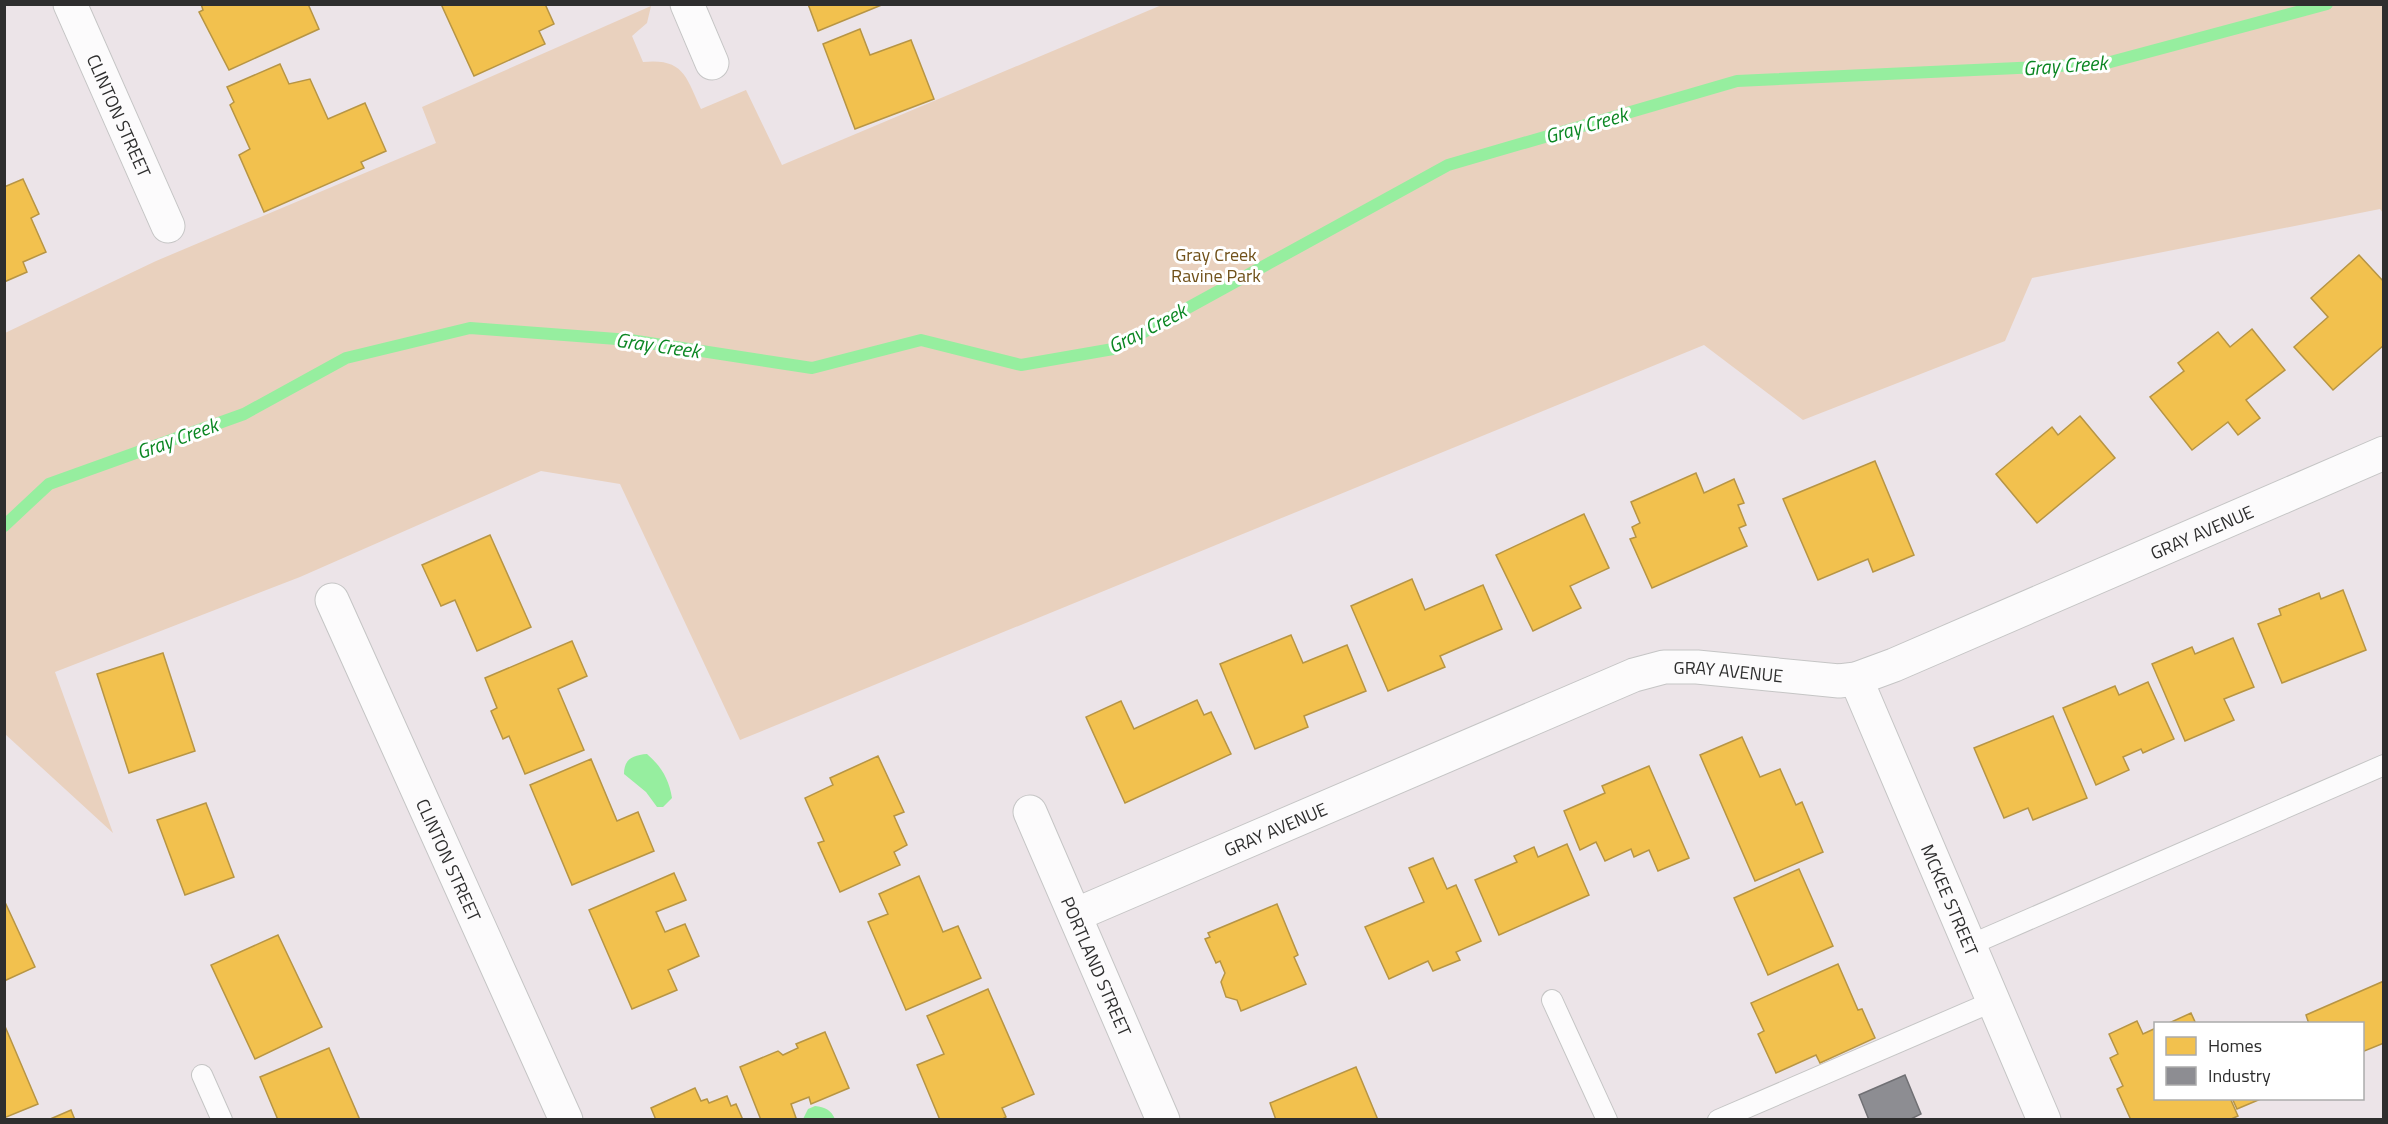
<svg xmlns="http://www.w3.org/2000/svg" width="2388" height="1124" font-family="'Titillium Web',sans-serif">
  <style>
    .green { fill: #e9d1be }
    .water { fill: #96ee9f }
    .homes { fill: #f2c14e; stroke: #b79544; stroke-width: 1.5 }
    .industry { fill: #8d8d92; stroke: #707074; stroke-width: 1.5 }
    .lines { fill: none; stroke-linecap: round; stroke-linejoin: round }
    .stream { stroke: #96ee9f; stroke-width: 12 }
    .service-casing { stroke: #c5c5c5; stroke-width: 22 }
    .minor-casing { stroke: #c5c5c5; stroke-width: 35 }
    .service { stroke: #fcfbfc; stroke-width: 20 }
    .minor { stroke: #fcfbfc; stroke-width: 33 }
    .labels { text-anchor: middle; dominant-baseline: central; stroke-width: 6; stroke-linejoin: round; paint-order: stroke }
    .street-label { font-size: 18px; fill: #2e2e2e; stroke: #fff }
    .park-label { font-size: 18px; fill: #6f5019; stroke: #fff }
    .water-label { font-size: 20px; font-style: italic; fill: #0b8723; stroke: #fff }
  </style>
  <rect width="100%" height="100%" fill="#ece4e8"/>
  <path class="green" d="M1164,4L2383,5V213L2380,209L2032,278L2005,341L1803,420L1704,345L740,740L620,484L541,471L300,577L55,672L113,833L5,734V333L156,261L436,143L422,107L651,6L647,23L632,36L643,62C684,58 686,77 701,109L746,90L782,165Z"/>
  <g class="water">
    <path d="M647,754C661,766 669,779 672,798L663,807H657L646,792L624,774C624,759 633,755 647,754Z"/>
    <path d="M815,1106C825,1107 831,1110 835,1119H803L808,1109Z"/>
  </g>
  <g class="homes">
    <polygon points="201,4 308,4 319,29 229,70 199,12 203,10"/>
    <polygon points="441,4 545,4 554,24 539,31 545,44 474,76"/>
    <polygon points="808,4 884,4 818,31"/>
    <polygon points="860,29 870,55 911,40 934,99 855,129 823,44"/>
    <polygon points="280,64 289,84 310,79 328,119 365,103 386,151 361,162 364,168 264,212 239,155 250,149 230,105 234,102 227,87"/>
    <polygon points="23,179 39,214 31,218 46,252 23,262 27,272 4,282 4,187"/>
    <polygon points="2359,255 2384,282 2384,345 2333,390 2294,347 2328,317 2311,298"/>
    <polygon points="2252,329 2285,370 2246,400 2260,418 2238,435 2228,422 2192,450 2150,397 2184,371 2178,363 2218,332 2230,347"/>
    <polygon points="2080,416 2115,458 2037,523 1996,474 2052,427 2058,435"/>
    <polygon points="1875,461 1914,555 1873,572 1868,559 1818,580 1783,499"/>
    <polygon points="1696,473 1704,493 1734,479 1744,503 1738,505 1746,525 1739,528 1747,546 1652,588 1630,539 1636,537 1632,527 1640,523 1631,502"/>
    <polygon points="1584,514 1609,568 1570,586 1581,608 1533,631 1496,555"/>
    <polygon points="490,535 531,627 477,651 455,600 441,606 422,565"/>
    <polygon points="1412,579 1425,610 1483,585 1502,629 1440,656 1445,667 1388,691 1351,606"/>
    <polygon points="2343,590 2366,650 2282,683 2258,624 2281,615 2279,609 2319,593 2321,599"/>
    <polygon points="1291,635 1303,663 1347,645 1366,691 1304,716 1308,727 1255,749 1220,664"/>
    <polygon points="2233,638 2254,687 2224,699 2234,720 2185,741 2152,664 2192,647 2195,654"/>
    <polygon points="572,641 587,676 558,689 584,750 525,774 509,736 503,739 491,711 497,708 485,678"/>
    <polygon points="163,653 195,751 129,773 97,674"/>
    <polygon points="2148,682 2174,739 2143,753 2141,749 2123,757 2129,770 2096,785 2063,708 2115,686 2119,695"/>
    <polygon points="1197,700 1204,715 1211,712 1231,754 1125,803 1086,717 1121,701 1134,729"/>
    <polygon points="2053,716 2087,798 2033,820 2028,808 2004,818 1974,748"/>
    <polygon points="1742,737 1760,777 1780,769 1796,805 1802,802 1823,852 1755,881 1700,755"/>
    <polygon points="878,756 904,812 894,816 907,845 894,852 900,865 840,892 818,843 824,841 805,798 833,785 830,778"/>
    <polygon points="591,759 617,821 638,812 654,851 572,885 530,785"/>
    <polygon points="1649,766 1689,858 1658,871 1649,850 1634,857 1631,849 1605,861 1596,842 1580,850 1564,811 1605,793 1602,786"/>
    <polygon points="206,803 234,877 185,895 157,820"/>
    <polygon points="1567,844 1589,895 1499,935 1475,880 1517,862 1514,856 1534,847 1538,857"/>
    <polygon points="1433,858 1447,889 1456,885 1481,941 1456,952 1460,960 1433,971 1428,961 1389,979 1365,927 1424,902 1409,868"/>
    <polygon points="1799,869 1833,946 1768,975 1734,898"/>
    <polygon points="674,873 686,900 656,912 665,932 685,924 699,956 668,970 677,990 632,1009 589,910"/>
    <polygon points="919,876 943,932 958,926 981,978 906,1010 868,922 888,914 879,894"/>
    <polygon points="4,900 35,967 4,981"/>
    <polygon points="1277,904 1298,955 1294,957 1306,984 1241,1011 1237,1000 1226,997 1221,982 1225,973 1220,961 1216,963 1205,939 1210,937 1208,933"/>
    <polygon points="278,935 322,1027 255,1059 211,965"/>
    <polygon points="1838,964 1858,1010 1862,1009 1875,1038 1820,1063 1816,1055 1776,1073 1758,1034 1764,1031 1751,1003"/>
    <polygon points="2384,981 2384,1043 2362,1052 2362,1024 2309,1024 2306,1015"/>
    <polygon points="988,989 1034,1094 1002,1108 1006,1117 1001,1120 940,1120 917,1065 944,1054 927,1016"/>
    <polygon points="2191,1013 2196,1024 2167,1024"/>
    <polygon points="2137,1021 2143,1034 2156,1028 2156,1098 2230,1098 2238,1116 2229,1120 2131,1120 2117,1089 2123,1086 2110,1058 2118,1054 2109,1034"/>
    <polygon points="4,1024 38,1104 4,1118"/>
    <polygon points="825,1032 849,1088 811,1104 809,1097 791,1104 796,1118 792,1120 761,1120 740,1067 778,1051 783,1055 798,1048 796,1044"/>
    <polygon points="329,1048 360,1120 278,1120 260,1077"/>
    <polygon points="1356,1067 1378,1120 1276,1120 1270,1103"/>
    <polygon points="695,1088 701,1101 707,1099 709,1103 727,1096 731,1106 736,1104 743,1120 656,1120 651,1108"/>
    <polygon points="2232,1098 2263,1098 2237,1109"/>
    <polygon points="71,1110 75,1120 48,1120"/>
  </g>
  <polygon class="industry" points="1905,1075 1921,1114 1909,1120 1869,1120 1859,1095"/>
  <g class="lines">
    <polyline class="stream" points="4,526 49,484 244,414 346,358 470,328 630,340 812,368 921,340 1021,365 1113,349 1448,165 1737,81 2103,64 2327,4"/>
    <defs>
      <g id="service">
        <polyline points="1970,945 2384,765"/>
        <polyline points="1552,1000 1607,1120"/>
        <polyline points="202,1075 222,1120"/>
        <polyline points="1718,1120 1994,1001"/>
      </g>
      <g id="minor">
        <path id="s1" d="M70,4L168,226"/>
        <polyline points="687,4 712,63"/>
        <path id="s2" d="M332,600L566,1120"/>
        <path id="s3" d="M1856,679L2044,1120"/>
        <path id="s4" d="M1030,812L1163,1120"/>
        <path id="s5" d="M1075,915L1634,675L1664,667H1697L1839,681L1856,679L1894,665L2384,453"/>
      </g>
    </defs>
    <use href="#service" class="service-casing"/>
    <use href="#minor" class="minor-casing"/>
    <use href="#service" class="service"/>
    <use href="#minor" class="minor"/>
  </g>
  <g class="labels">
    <g class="street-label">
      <text stroke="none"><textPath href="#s1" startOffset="122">CLINTON STREET</textPath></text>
      <text stroke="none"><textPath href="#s5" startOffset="1208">GRAY AVENUE</textPath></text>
      <text stroke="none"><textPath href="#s5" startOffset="704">GRAY AVENUE</textPath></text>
      <text stroke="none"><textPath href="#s5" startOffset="218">GRAY AVENUE</textPath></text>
      <text stroke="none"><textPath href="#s2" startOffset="285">CLINTON STREET</textPath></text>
      <text stroke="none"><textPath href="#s3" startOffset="240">MCKEE STREET</textPath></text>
      <text stroke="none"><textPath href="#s4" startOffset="168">PORTLAND STREET</textPath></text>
    </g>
    <g class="park-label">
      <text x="1216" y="254">Gray Creek<tspan x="1216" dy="21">Ravine Park</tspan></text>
    </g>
    <g class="water-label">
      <text transform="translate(2065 65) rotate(-4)">Gray Creek</text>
      <text transform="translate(1586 125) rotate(-16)">Gray Creek</text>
      <text transform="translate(1147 328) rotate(-27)">Gray Creek</text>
      <text transform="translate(658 345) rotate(8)">Gray Creek</text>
      <text transform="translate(177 438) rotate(-20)">Gray Creek</text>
    </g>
  </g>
  <rect width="2388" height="1124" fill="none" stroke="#2e2e2e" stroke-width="12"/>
  <rect x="2154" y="1022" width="210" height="78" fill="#ffffff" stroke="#ababab" stroke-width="1.5"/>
  <rect x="2166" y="1037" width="30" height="18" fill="#f2c14e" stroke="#ababab" stroke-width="1.5"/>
  <text x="2208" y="1052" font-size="18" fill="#2e2e2e">Homes</text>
  <rect x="2166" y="1067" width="30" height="18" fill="#8d8d92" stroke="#ababab" stroke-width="1.5"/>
  <text x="2208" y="1082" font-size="18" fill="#2e2e2e">Industry</text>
</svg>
